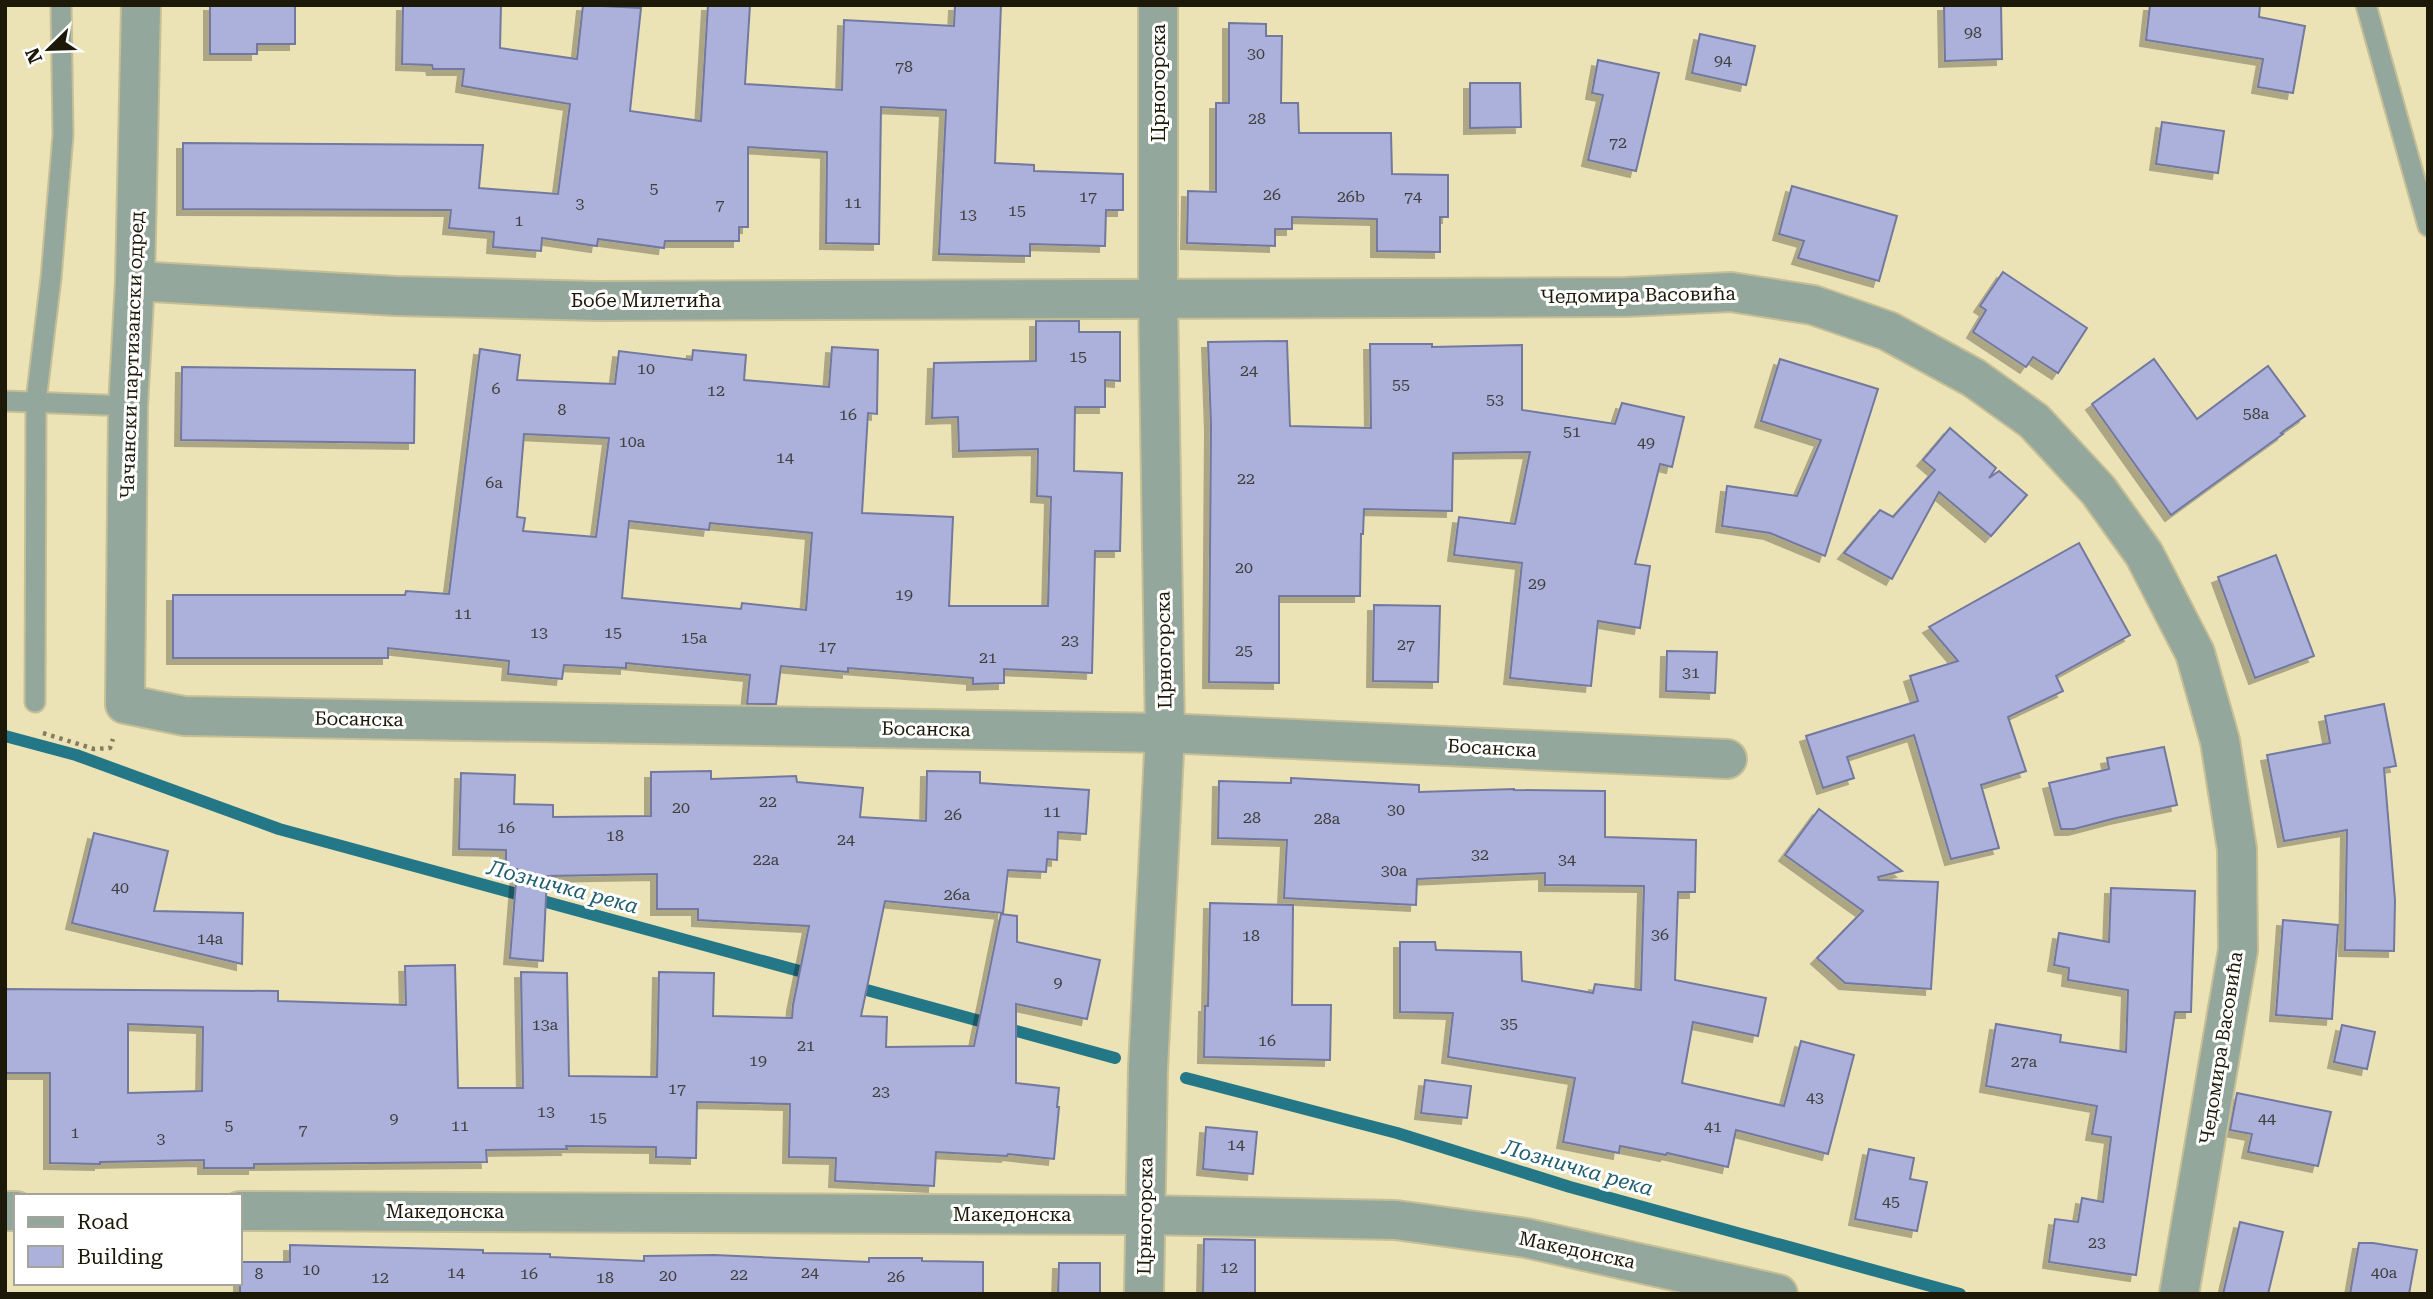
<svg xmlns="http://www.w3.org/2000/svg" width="2433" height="1299" font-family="'Roboto Serif',serif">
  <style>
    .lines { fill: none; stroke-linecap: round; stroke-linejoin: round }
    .stream { stroke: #237787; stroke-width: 12 }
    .building { fill: #abb1da; stroke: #73789f; stroke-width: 2; fill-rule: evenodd; filter: url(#shadow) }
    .lane-casing { stroke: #c6bf96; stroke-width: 23 }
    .street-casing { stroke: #c6bf96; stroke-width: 42 }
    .path { stroke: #837d5e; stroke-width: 4.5; stroke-dasharray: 3.5 5; stroke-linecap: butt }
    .lane { stroke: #94a79c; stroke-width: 19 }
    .street { stroke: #94a79c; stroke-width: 38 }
    .labels { text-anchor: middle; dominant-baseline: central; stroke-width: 6; stroke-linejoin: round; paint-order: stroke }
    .number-label { font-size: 16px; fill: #403f3c }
    .street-label { font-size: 19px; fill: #1c1908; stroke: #fff }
    .water-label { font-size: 21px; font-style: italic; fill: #215e6e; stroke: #fff }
  </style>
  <defs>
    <filter id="shadow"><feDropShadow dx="-6" dy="6" stdDeviation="0" flood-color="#0004"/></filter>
  </defs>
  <rect width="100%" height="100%" fill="#ebe3b5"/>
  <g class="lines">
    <g class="stream">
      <polyline points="5,736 76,755 279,829 814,975"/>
      <polyline points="852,986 1115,1058"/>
      <polyline points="1186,1078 1397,1133 1570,1187 1960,1294"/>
    </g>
  </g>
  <g class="building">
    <polygon points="210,5 295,5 295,44 257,44 257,54 210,54"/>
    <polygon points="403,5 501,5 500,48 577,59 583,5 641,8 630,111 701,121 708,5 750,5 745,84 842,90 844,20 954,26 955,5 1001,5 995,163 1034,165 1034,171 1123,174 1123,210 1106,210 1105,246 1030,244 1030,256 939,254 946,110 881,107 879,244 826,243 827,152 748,147 748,227 739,227 739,241 665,241 664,248 598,239 597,246 542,238 541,251 493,247 494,232 449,228 451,210 183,209 183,143 483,145 479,188 558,194 570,104 462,86 464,69 433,69 432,65 402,64"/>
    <polygon points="1944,5 2001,5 2002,59 1945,61"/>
    <polygon points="2150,5 2260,5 2259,17 2305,26 2293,93 2258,87 2263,59 2146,40"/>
    <polygon points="1229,23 1266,24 1266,36 1282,36 1281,103 1298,103 1299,133 1391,133 1392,174 1448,175 1448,217 1440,217 1440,252 1377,251 1377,219 1292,217 1292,229 1275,229 1275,246 1187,243 1188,191 1216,192 1216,103 1229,103"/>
    <polygon points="1700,34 1755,46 1746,85 1692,73"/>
    <polygon points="1598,60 1659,73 1636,171 1588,160 1603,95 1592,93"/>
    <polygon points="1470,83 1520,83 1521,127 1470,128"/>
    <polygon points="2162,122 2224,131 2218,173 2156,164"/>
    <polygon points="1792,186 1897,216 1879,281 1798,258 1804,241 1779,234"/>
    <polygon points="2003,272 2087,328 2058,373 2033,357 2026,367 1973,332 1986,310 1980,306"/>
    <path d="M1036,321H1079V332H1120V381L1105,380V407H1075L1074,471L1122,473L1120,551H1095L1092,673L1004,669V683L973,684V678L848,668V672L781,666L776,704H747L750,675L626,663V668L564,665L562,679L508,674L509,661L388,648V658H173V595H405L406,591L449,594L480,349L520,355L517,380L615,384L619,351L692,360L693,350L746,355L744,380L829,387L832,347L878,350L877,414L868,413L862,513L953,517L949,606H1048L1051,497L1037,496L1038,449L959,451L958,417L932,418L934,363L1036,361ZM524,434L609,438L596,537L523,531L525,518L517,517ZM629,521L709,530L710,523L812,533L806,610L742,603L741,609L622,598Z"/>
    <polygon points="1287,341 1290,426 1371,428 1370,344 1432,344 1432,347 1522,345 1522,410 1615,424 1622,403 1684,417 1672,467 1660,464 1635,564 1650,566 1640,628 1598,621 1591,686 1510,678 1522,563 1454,555 1459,517 1515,524 1530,452 1453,453 1452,511 1364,509 1363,534 1361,534 1360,596 1279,596 1279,683 1209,682 1211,425 1208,342"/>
    <polygon points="1780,359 1878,389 1825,556 1770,533 1722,526 1727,486 1797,496 1821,440 1761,421"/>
    <polygon points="2154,359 2197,419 2268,366 2305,416 2281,433 2283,434 2171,515 2092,404"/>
    <polygon points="182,367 415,370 414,443 181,440"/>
    <polygon points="1950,428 1996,468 1989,478 1999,471 2027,495 1991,536 1939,492 1892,579 1844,553 1880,510 1893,517 1935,470 1923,460"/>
    <polygon points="2079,543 2130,635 2056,676 2063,691 2008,717 2026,771 1981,785 1999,848 1951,859 1914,735 1847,757 1854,778 1823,788 1806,736 1918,701 1910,676 1958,661 1929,627"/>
    <polygon points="2276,555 2314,656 2255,678 2218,577"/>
    <polygon points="1374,605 1440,606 1438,682 1373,681"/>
    <polygon points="1667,651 1717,652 1715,693 1666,691"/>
    <polygon points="2384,704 2396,766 2384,768 2395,900 2394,951 2345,950 2347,830 2284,841 2267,755 2330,743 2325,716"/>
    <polygon points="2164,747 2177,805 2116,818 2074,829 2061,829 2049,783 2109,769 2107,758"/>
    <path d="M711,771V779L796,776L797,782L863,788L860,817L926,821L927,771L980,772V783L1089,790L1086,834L1058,832L1057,860L1047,859L1046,872L1008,870L1003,913L885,901L861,1016L887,1017L886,1047L974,1046L1001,914L1017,916V942L1100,960L1087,1019L1016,1004V1083L1059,1088L1057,1107H1059L1054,1159L1008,1154L1007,1156L936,1152L934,1186L835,1181L836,1158L789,1157L790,1104L697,1102L696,1158L656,1157V1147L566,1146L567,1149L486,1150L487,1162L254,1164V1168H204V1160L100,1162V1164L50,1163V1073H5V989L278,991V1001L406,1005L405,966L455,965L458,1088H523L521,972L567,973L569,1076L657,1077L659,972L714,973L713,1016L792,1018L793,1005L809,926L698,920V909H657V874L547,876L543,961L510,958L517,869H506V850L459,849L461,773L515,775L514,804L553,805V817L651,816V772ZM128,1024L203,1027L202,1091L128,1093Z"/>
    <polygon points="1291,778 1419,785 1419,792 1514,789 1514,790 1605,791 1605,837 1696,840 1695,892 1678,892 1675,980 1766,998 1758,1036 1693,1022 1682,1083 1784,1106 1801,1041 1854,1055 1828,1154 1736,1130 1728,1167 1667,1153 1666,1155 1620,1146 1619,1153 1563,1142 1575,1078 1448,1057 1453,1013 1400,1012 1400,942 1435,942 1436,950 1521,952 1522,981 1593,993 1595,984 1641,990 1644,886 1545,885 1545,873 1417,879 1416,905 1284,898 1287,840 1218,838 1219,781 1291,783"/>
    <polygon points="1819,809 1902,871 1878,877 1879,880 1938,882 1931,989 1845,983 1817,958 1863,911 1785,855"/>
    <polygon points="94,833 168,851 154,911 243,913 242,964 72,923"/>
    <polygon points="2111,888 2195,891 2191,1012 2175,1012 2136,1275 2049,1262 2055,1219 2078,1222 2082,1198 2103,1202 2111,1137 2092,1134 2097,1106 1986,1086 1996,1024 2061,1035 2060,1042 2126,1052 2128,990 2068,980 2069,968 2054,965 2059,933 2109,942"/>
    <polygon points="1210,903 1293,905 1292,1005 1331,1005 1330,1060 1204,1057 1205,1006 1208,1006"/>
    <polygon points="2283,920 2338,925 2332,1019 2276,1015"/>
    <polygon points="2342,1025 2375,1032 2367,1069 2334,1062"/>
    <polygon points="1425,1080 1471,1086 1467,1118 1421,1113"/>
    <polygon points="2237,1093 2331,1112 2318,1166 2248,1152 2252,1134 2230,1130"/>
    <polygon points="1206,1127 1257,1132 1253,1174 1203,1169"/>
    <polygon points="1869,1149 1914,1158 1910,1179 1927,1182 1917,1231 1855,1219"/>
    <polygon points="2240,1222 2283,1232 2268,1294 2223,1294"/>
    <polygon points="1204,1239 1255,1240 1255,1294 1203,1294"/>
    <polygon points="2359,1243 2373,1243 2417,1250 2409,1294 2350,1294"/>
    <polygon points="290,1245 483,1250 483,1253 550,1254 550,1257 644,1261 644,1256 714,1255 869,1262 869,1258 922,1258 922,1261 983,1262 983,1294 240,1294 240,1262 290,1262"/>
    <polygon points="1059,1263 1100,1263 1100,1294 1058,1294"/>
  </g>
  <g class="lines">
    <defs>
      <g id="lane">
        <polyline points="2366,5 2428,226"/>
        <polyline points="5,401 128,406"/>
        <polyline points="35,702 36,401 51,278 63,135 61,5"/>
      </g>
      <g id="street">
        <polyline points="141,5 135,281 128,406 125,704 184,716 1165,733 1727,759"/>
        <polyline points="135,281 396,296 598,301 1626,297 1731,292 1813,305 1888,331 1974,378 2034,421 2098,490 2144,554 2195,653 2220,741 2237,849 2238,950 2179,1294"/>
        <polyline points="5,1211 16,1211"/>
        <polyline points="240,1211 1144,1215 1396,1220 1526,1238 1778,1294"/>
        <polyline points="1144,1294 1148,1068 1165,733 1158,298 1158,5"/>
      </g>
    </defs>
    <use href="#lane" class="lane-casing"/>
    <use href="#street" class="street-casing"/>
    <polyline class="path" points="43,733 94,749 110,748 113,739"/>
    <use href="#lane" class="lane"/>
    <use href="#street" class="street"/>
  </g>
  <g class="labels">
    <g class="number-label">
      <text x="1973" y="32">98</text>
      <text x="1256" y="53">30</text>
      <text x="1723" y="60">94</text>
      <text x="904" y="66">78</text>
      <text x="1257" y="118">28</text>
      <text x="1618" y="142">72</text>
      <text x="654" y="188">5</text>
      <text x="1272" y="194">26</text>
      <text x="1088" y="196">17</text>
      <text x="1351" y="196">26b</text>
      <text x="1413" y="196">74</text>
      <text x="853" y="202">11</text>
      <text x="580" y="203">3</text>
      <text x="720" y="204">7</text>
      <text x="1017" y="210">15</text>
      <text x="968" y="214">13</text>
      <text x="519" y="220">1</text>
      <text x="1078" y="356">15</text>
      <text x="646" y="368">10</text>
      <text x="1249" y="370">24</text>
      <text x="1401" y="384">55</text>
      <text x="496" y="388">6</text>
      <text x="716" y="390">12</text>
      <text x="1495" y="399">53</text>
      <text x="562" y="409">8</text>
      <text x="2256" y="413">58a</text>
      <text x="848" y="414">16</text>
      <text x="1572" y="431">51</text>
      <text x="632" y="441">10a</text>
      <text x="1646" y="442">49</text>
      <text x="785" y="457">14</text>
      <text x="1246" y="478">22</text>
      <text x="494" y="482">6a</text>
      <text x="1244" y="567">20</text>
      <text x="1537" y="583">29</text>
      <text x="904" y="594">19</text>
      <text x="463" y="613">11</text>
      <text x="539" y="632">13</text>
      <text x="613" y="632">15</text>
      <text x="694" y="637">15a</text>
      <text x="1070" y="640">23</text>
      <text x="1406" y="644">27</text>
      <text x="827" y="646">17</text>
      <text x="1244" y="650">25</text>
      <text x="988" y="657">21</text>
      <text x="1691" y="672">31</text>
      <text x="768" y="801">22</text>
      <text x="681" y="807">20</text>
      <text x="1396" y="809">30</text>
      <text x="1052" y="811">11</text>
      <text x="953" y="814">26</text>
      <text x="1252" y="817">28</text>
      <text x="1327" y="818">28a</text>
      <text x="506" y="827">16</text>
      <text x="615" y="835">18</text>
      <text x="846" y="839">24</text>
      <text x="1480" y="854">32</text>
      <text x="766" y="859">22a</text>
      <text x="1567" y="859">34</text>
      <text x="1394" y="870">30a</text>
      <text x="120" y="887">40</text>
      <text x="957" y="894">26a</text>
      <text x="1660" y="934">36</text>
      <text x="1251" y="935">18</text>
      <text x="210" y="938">14a</text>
      <text x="1058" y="982">9</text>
      <text x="1509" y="1023">35</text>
      <text x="545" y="1024">13a</text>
      <text x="1267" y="1040">16</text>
      <text x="806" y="1045">21</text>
      <text x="758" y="1060">19</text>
      <text x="2024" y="1061">27a</text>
      <text x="677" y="1088">17</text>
      <text x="881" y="1091">23</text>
      <text x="1815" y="1097">43</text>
      <text x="546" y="1111">13</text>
      <text x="598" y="1117">15</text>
      <text x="394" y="1118">9</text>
      <text x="2267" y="1118">44</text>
      <text x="229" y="1125">5</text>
      <text x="460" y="1125">11</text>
      <text x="1713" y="1126">41</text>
      <text x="303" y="1129">7</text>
      <text x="75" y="1132">1</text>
      <text x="161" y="1138">3</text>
      <text x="1236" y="1144">14</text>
      <text x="1891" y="1201">45</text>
      <text x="2097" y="1242">23</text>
      <text x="1229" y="1267">12</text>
      <text x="311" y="1269">10</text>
      <text x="456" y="1272">14</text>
      <text x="810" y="1272">24</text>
      <text x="2384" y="1272">40a</text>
      <text x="259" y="1273">8</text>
      <text x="529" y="1273">16</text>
      <text x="739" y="1274">22</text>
      <text x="668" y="1275">20</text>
      <text x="896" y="1276">26</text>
      <text x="380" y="1277">12</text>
      <text x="605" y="1277">18</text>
    </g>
    <g class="street-label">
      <text transform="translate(1158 83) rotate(-90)">Црногорска</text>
      <text transform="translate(1638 295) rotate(-1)">Чедомира Васовића</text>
      <text x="646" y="300">Бобе Милетића</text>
      <text transform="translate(132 355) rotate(-88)">Чачански партизански одред</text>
      <text transform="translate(1164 650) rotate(-91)">Црногорска</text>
      <text transform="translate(359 719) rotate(1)">Босанска</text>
      <text transform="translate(926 729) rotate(1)">Босанска</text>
      <text transform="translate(1492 748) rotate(3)">Босанска</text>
      <text transform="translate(2221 1048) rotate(-81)">Чедомира Васовића</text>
      <text x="445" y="1211">Македонска</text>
      <text x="1012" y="1214">Македонска</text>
      <text transform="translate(1145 1216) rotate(-89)">Црногорска</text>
      <text transform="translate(1577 1250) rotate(12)">Македонска</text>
    </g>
    <g class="water-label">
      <text transform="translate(563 887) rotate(15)">Лозничка река</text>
      <text transform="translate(1578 1168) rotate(16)">Лозничка река</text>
    </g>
  </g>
  <rect width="2433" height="1299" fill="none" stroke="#1c1908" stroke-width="14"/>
  <rect x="14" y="1194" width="228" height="91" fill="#ffffff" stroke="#a4a39c" stroke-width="2"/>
  <rect x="28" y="1217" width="35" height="10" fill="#94a79c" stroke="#a4a39c" stroke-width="2"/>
  <text x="77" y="1229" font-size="21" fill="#1c1908">Road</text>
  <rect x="28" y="1246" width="35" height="21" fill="#abb1da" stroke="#a4a39c" stroke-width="2"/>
  <text x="77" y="1264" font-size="21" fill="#1c1908">Building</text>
  <g transform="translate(49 49) rotate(247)" stroke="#ffffff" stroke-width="5" paint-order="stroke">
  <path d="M0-5L12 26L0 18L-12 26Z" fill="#1c1908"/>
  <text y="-10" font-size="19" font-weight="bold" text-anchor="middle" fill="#1c1908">N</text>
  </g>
</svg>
